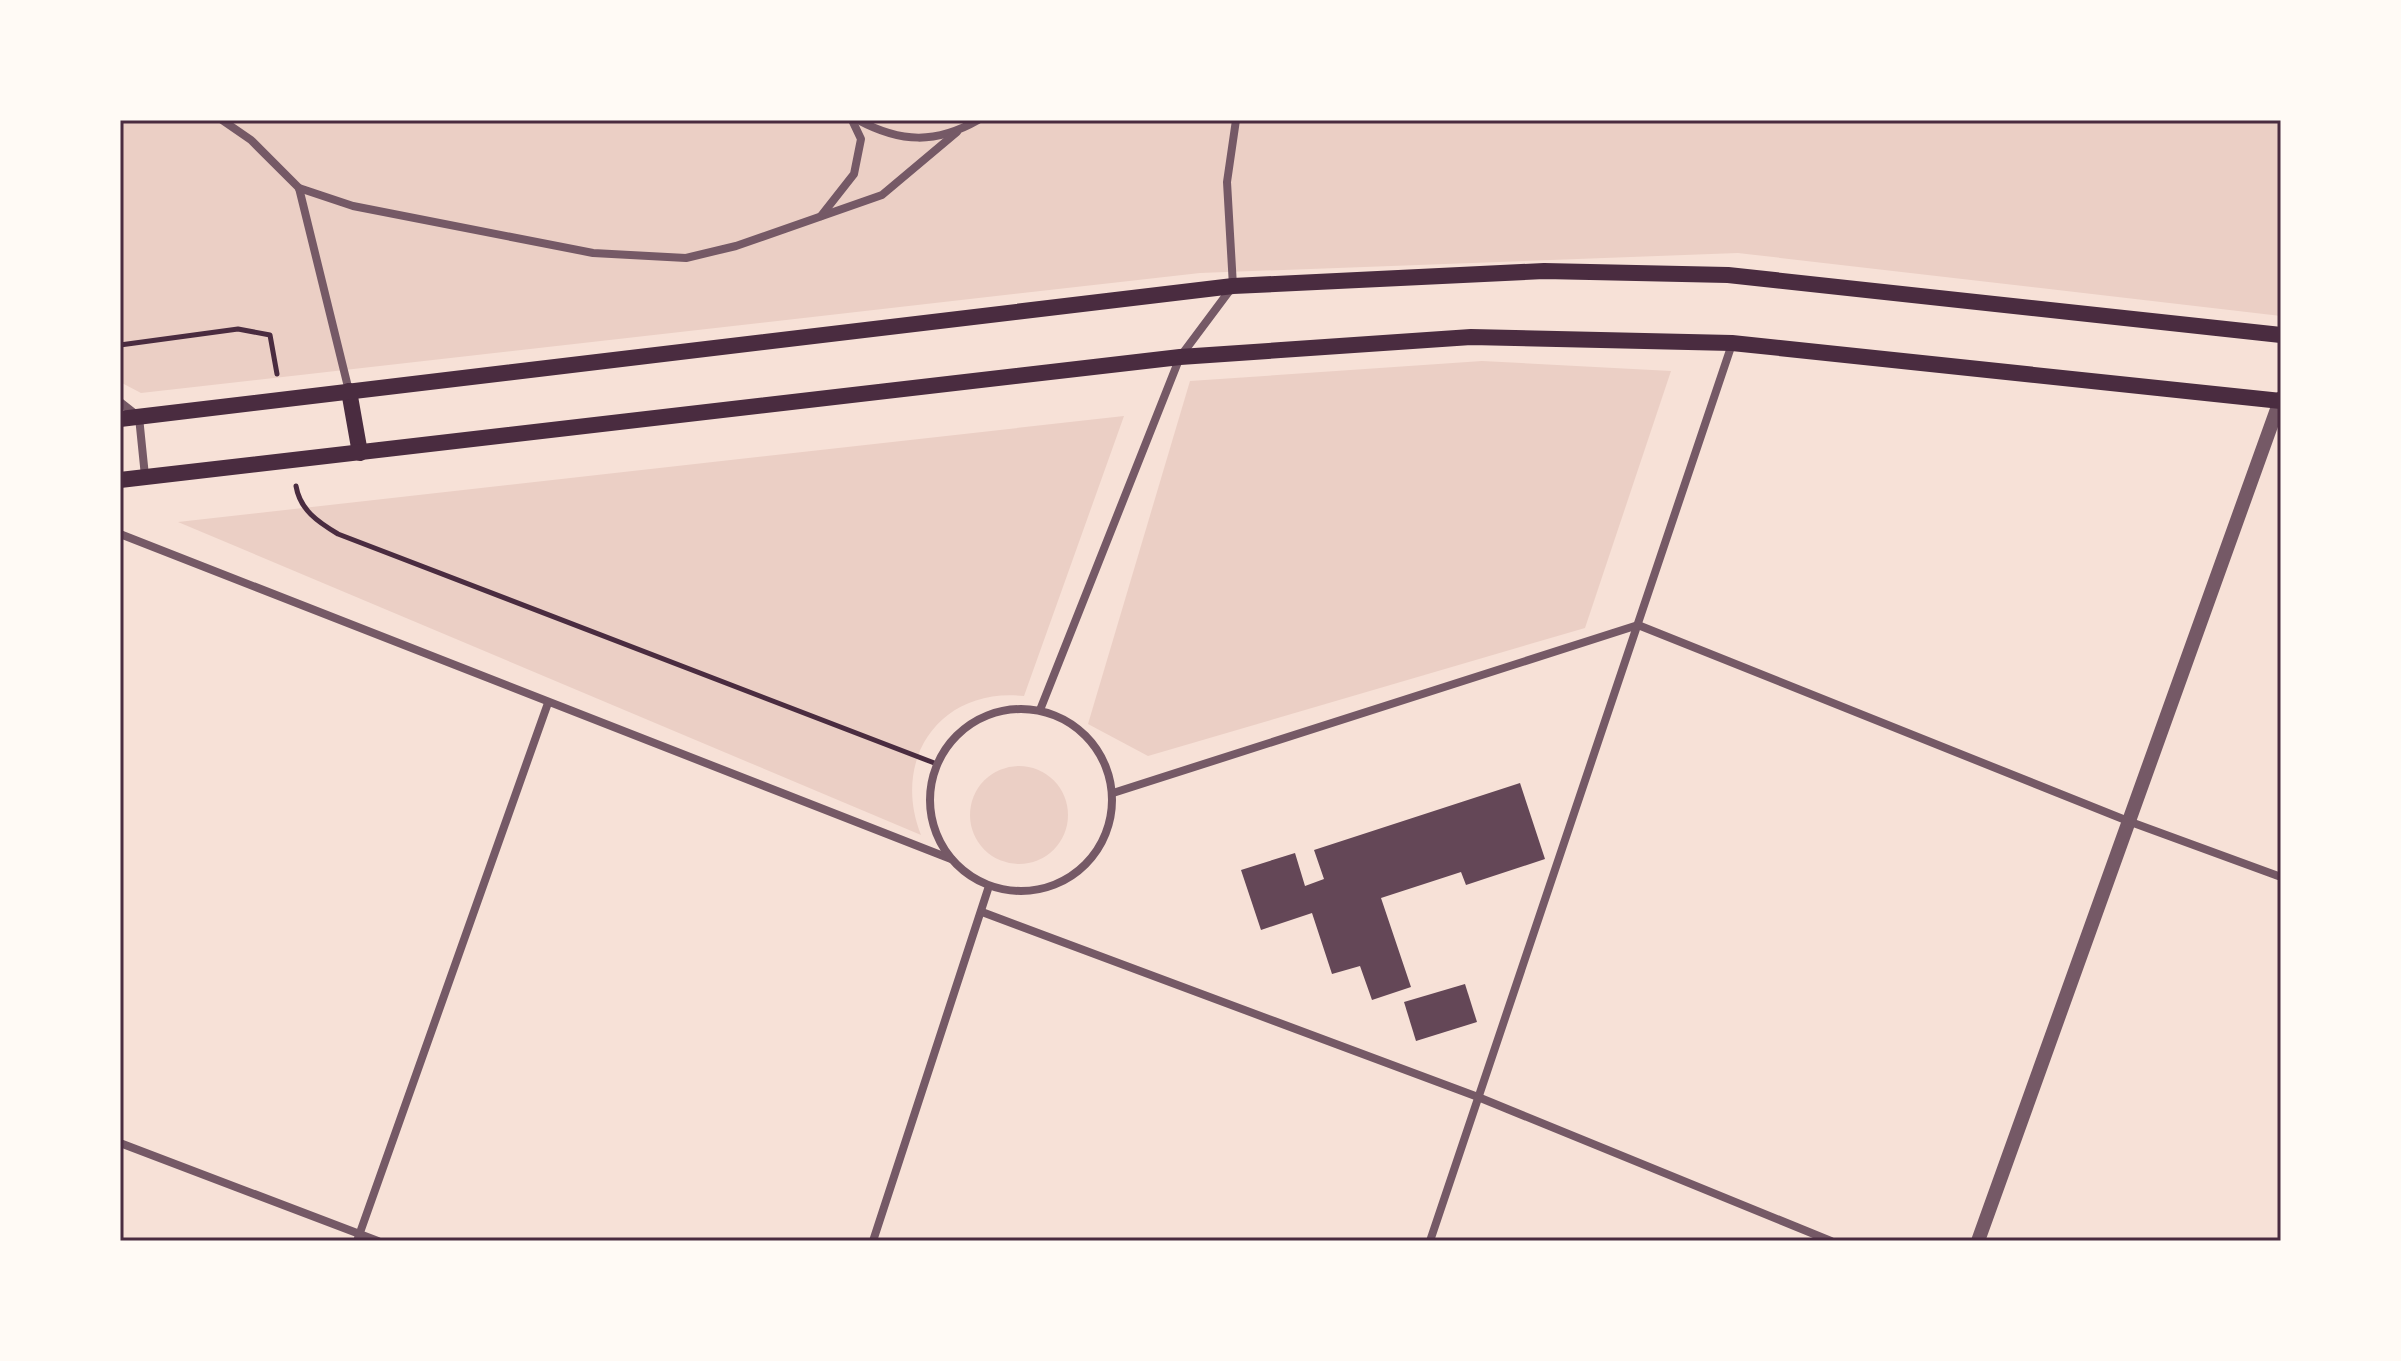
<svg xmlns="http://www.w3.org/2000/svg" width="2401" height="1361" font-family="Figtree,sans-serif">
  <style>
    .green { fill: #ebcfc5 }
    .building { fill: #644757 }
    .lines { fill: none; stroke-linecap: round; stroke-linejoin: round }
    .path { stroke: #4a2c40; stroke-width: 5 }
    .minor { stroke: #755966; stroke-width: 8 }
    .tertiary { stroke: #755966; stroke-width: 14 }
    .secondary { stroke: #4a2c40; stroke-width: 16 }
    .neatline { fill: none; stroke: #4a2c40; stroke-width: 3 }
  </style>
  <rect width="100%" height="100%" fill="#f7e1d7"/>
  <g class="green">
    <polygon points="120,120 2281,120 2281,316 1738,253 1200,273 141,393 120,382"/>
    <polygon points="1482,361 1671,371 1585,628 1148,756 1088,724 1190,381"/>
    <path d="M1124,416L1024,696C940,687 891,759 921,835L178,522Z"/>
    <circle cx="1019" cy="815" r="49"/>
  </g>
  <g class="building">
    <polygon points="1520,783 1545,859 1466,885 1461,872 1381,898 1411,987 1372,1000 1360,966 1332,974 1312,913 1261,930 1241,870 1295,853 1305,886 1324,879 1314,850"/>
    <polygon points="1465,984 1477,1022 1416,1041 1404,1002"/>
  </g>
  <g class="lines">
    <g class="path">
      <polyline points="120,345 238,329 270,335 277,374"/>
      <path d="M296,486C300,510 318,522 338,534L937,764"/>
    </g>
    <g class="minor">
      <polyline points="222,120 251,140 299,188 349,391"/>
      <path d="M858,120C901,143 936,144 978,120"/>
      <polyline points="299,188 353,206 593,253 686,258 736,246 882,195 957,132"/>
      <polyline points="821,216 854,174 861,139 852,120"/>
      <polyline points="120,402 139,417 145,476"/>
      <polyline points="120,534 951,859"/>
      <circle cx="1021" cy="800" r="91"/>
      <polyline points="1040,710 1180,357 1233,286 1227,182 1236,120"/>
      <polyline points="1113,793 1638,625 2128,821 2281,877"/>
      <polyline points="982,912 1478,1097 1831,1241"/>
      <polyline points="120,1143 378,1241"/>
      <polyline points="357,1241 548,703"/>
      <polyline points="873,1241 989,886"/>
      <polyline points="1430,1241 1732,344"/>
    </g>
    <polyline class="tertiary" points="1978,1241 2281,398"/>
    <g class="secondary">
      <polyline points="349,391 360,453"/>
      <polyline points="120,419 1233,286 1544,271 1728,275 2281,335"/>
      <polyline points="120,480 1180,357 1471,337 1732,343 2281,401"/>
    </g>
  </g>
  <rect width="2401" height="1361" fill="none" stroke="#fffaf5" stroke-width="244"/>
  <rect x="122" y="122" width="2157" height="1117" class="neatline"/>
</svg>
